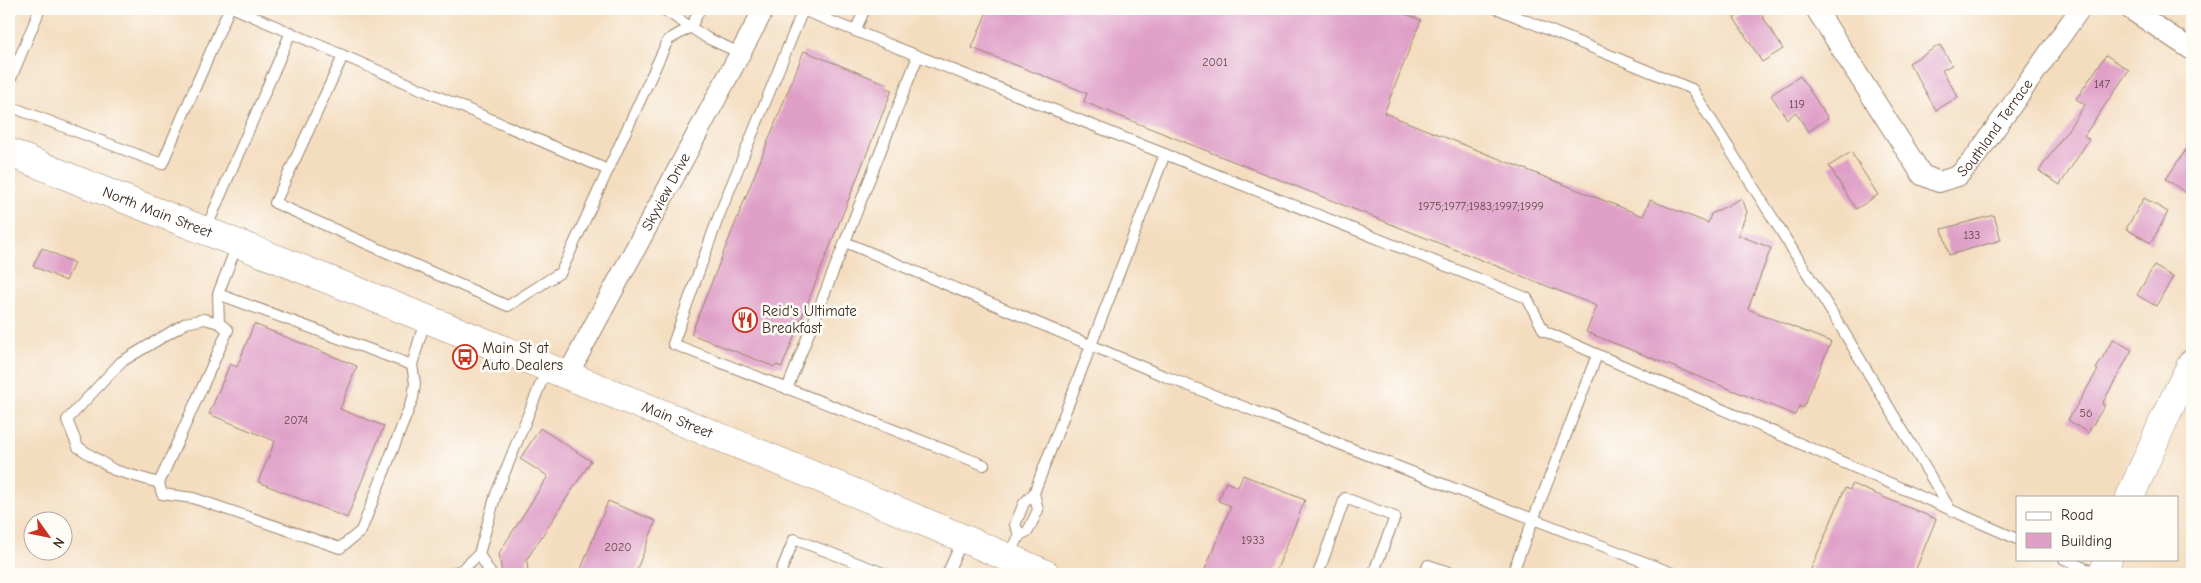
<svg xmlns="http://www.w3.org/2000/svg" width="2201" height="583" font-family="'Comic Neue',sans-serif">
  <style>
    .building { fill: #df9fc7 }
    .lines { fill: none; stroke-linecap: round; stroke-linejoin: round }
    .service-casing { stroke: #98846e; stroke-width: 12 }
    .minor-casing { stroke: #98846e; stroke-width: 22 }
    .secondary-casing { stroke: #98846e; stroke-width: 29 }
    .primary-casing { stroke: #98846e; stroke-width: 29 }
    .service { stroke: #fff; stroke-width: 10 }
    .minor { stroke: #fff; stroke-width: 20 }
    .secondary { stroke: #fff; stroke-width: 28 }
    .primary { stroke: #fff; stroke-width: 28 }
    .labels { text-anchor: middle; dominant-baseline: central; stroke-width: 5; stroke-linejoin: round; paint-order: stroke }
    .number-label { font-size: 12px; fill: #644748 }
    .street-label { font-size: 15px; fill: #3b2a1e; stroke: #fdfcf7 }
    .poi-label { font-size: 15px; fill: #3b2a1e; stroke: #fdfcf7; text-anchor: start }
  </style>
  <rect width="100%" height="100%" fill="#fdfcf7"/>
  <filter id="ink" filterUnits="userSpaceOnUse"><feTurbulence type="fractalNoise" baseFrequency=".02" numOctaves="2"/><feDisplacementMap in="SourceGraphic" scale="10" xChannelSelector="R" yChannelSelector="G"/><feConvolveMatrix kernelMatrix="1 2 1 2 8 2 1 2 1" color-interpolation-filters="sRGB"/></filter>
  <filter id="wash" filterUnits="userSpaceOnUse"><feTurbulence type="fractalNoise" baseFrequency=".0096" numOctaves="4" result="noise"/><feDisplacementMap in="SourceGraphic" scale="20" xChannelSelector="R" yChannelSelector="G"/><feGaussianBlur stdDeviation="1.12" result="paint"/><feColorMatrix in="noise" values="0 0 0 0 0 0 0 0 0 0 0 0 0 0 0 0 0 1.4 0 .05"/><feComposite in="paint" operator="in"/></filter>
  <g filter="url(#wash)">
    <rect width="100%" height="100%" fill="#f4ddbf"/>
    <g id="blocks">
      <g class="building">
        <polygon points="988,9 1393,9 1421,20 1384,113 1643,216 1650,200 1708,223 1711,214 1742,198 1747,212 1738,235 1771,248 1748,309 1831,342 1803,408 1799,406 1795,415 1586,332 1597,306 1084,102 1087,93 972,48"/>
        <polygon points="1749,9 1758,9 1783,49 1762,62 1734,18"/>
        <polygon points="1940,45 1952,65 1942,70 1958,97 1936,110 1909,63"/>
        <polygon points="804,51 887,84 886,88 892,90 782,367 776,365 775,367 691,334"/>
        <polygon points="2106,55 2129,70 2084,136 2089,139 2060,185 2039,171 2085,105 2076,99"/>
        <polygon points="1800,76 1828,118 1808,132 1796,112 1787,119 1771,95"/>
        <polygon points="2192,141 2192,197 2166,179"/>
        <polygon points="1851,152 1878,195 1856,209 1829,166"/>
        <polygon points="2144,198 2168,212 2151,243 2126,229"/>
        <polygon points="1994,215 2001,240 1949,255 1942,229"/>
        <polygon points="42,248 74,263 66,281 33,266"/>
        <polygon points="2154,266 2173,277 2156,306 2137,295"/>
        <polygon points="254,324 357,366 340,409 384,426 347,518 258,482 275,441 209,414 230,364 237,367"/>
        <polygon points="2113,339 2132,350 2102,404 2105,405 2088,433 2068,420 2098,370 2096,369"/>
        <polygon points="540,428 591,461 527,559 528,574 502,574 499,553 548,476 520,459"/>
        <polygon points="1243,475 1305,500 1275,574 1203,574 1231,506 1218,501 1226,482 1238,487"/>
        <polygon points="1852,484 1936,519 1914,574 1809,574 1845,488 1850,490"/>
        <polygon points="608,501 656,521 635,574 579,574"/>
      </g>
    </g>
  </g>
  <g filter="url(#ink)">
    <use href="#blocks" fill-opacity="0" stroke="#98846e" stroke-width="1"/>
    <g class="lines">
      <defs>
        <g id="service">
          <polyline points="236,9 608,170"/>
          <polyline points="663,9 707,38 740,53"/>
          <polyline points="800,9 1527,298 1544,331 2017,539"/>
          <polyline points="1498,9 1692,89 1839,324 1950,509"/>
          <polyline points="803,10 718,218 673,344 984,465"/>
          <polyline points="855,31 865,9"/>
          <polyline points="343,56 275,203 508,306 561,272 668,40 691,27 700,9"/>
          <polyline points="9,83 40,9"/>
          <polyline points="9,106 162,164 229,9"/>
          <polyline points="206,229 291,32"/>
          <polyline points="845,242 1164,376 1675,574"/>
          <polyline points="237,245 218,294 219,323 228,330 159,483 162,494 193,498 340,548 361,531 413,398 415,383 412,365 425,320"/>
          <polyline points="218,294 412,365"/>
          <polyline points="787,389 918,56"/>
          <polyline points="159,483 114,470 78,447 67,420 121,362 186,323 204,319 219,323"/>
          <polyline points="1020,535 1015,525 1024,503 1034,493 1165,154"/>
          <polyline points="479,554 491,574"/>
          <polyline points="1008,557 1020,535 1028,531 1038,510 1034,493"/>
          <polyline points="2064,559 2098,574"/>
          <polyline points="450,574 463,569 479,554 496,494 547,368"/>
          <polyline points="780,574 794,539 886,574"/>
          <polyline points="947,574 963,539"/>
          <polyline points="1318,574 1345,498 1395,517 1373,574"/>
          <polyline points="1425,574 1428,565 1455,574"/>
          <polyline points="1512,574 1597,355"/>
        </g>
        <g id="minor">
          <path id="s1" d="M1816,9L1922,175L1939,182L1958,176L1973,160L2080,9"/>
          <polyline points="2130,9 2192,50"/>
          <path id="s2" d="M567,376L764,9"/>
        </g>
        <g id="secondary">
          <polyline points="2130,497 2167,413 2192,363"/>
          <polyline points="2103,574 2108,559"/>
        </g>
        <g id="primary">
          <path id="s3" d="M9,152C107,194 208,231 307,271C554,370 802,468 1046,574"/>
        </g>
      </defs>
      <use href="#service" class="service-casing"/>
      <use href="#minor" class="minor-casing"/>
      <use href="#secondary" class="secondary-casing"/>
      <use href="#primary" class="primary-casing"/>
      <use href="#service" class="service"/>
      <use href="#minor" class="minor"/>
      <use href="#secondary" class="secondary"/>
      <use href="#primary" class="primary"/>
    </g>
  </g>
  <defs>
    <symbol id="restaurant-ring" viewBox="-11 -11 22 22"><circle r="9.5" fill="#fdfcf7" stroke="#c8321e" stroke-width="1.5"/><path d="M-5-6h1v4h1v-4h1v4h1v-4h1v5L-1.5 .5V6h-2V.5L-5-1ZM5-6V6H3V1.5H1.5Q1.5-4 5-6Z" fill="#c8321e"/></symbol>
    <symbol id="bus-ring" viewBox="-11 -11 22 22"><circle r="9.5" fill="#fdfcf7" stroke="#c8321e" stroke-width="1.5"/><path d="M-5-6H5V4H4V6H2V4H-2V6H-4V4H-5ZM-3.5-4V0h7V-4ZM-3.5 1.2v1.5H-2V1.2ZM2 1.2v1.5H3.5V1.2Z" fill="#c8321e"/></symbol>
  </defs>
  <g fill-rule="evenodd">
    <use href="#restaurant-ring" x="731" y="306" width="28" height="28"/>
    <use href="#bus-ring" x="451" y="343" width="28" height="28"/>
  </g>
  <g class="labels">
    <g class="number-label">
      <text x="1215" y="62">2001</text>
      <text x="2102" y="84">147</text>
      <text x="1797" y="104">119</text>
      <text x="1481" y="206">1975;1977;1983;1997;1999</text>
      <text x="1972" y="235">133</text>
      <text x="2086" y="413">56</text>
      <text x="296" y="420">2074</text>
      <text x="1253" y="540">1933</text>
      <text x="618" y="547">2020</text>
    </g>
    <g class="street-label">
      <text stroke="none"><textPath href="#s1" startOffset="296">Southland Terrace</textPath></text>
      <text stroke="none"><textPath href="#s2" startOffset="209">Skyview Drive</textPath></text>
      <text stroke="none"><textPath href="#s3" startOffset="160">North Main Street</textPath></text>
      <text stroke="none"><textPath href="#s3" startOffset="720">Main Street</textPath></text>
    </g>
    <g class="poi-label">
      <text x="762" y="311">Reid's Ultimate<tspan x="762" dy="17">Breakfast</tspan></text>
      <text x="482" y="348">Main St at<tspan x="482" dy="17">Auto Dealers</tspan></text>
    </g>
  </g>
  <rect width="2201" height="583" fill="none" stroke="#fdfcf7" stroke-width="30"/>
  <rect x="2016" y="496" width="162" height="65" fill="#fdfcf7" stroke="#afa8a0"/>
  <rect x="2026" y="512" width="25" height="8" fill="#ffffff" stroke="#afa8a0"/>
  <text x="2061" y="520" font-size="15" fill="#3b2a1e">Road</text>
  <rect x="2026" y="533" width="25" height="15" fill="#df9fc7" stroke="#afa8a0"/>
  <text x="2061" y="546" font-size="15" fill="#3b2a1e">Building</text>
  <g transform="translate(48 536) rotate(123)"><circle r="24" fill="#fdfcf7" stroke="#afa8a0"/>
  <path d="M0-4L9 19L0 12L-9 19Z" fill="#c8321e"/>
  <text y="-8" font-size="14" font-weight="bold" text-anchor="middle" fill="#3b2a1e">N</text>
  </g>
</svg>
